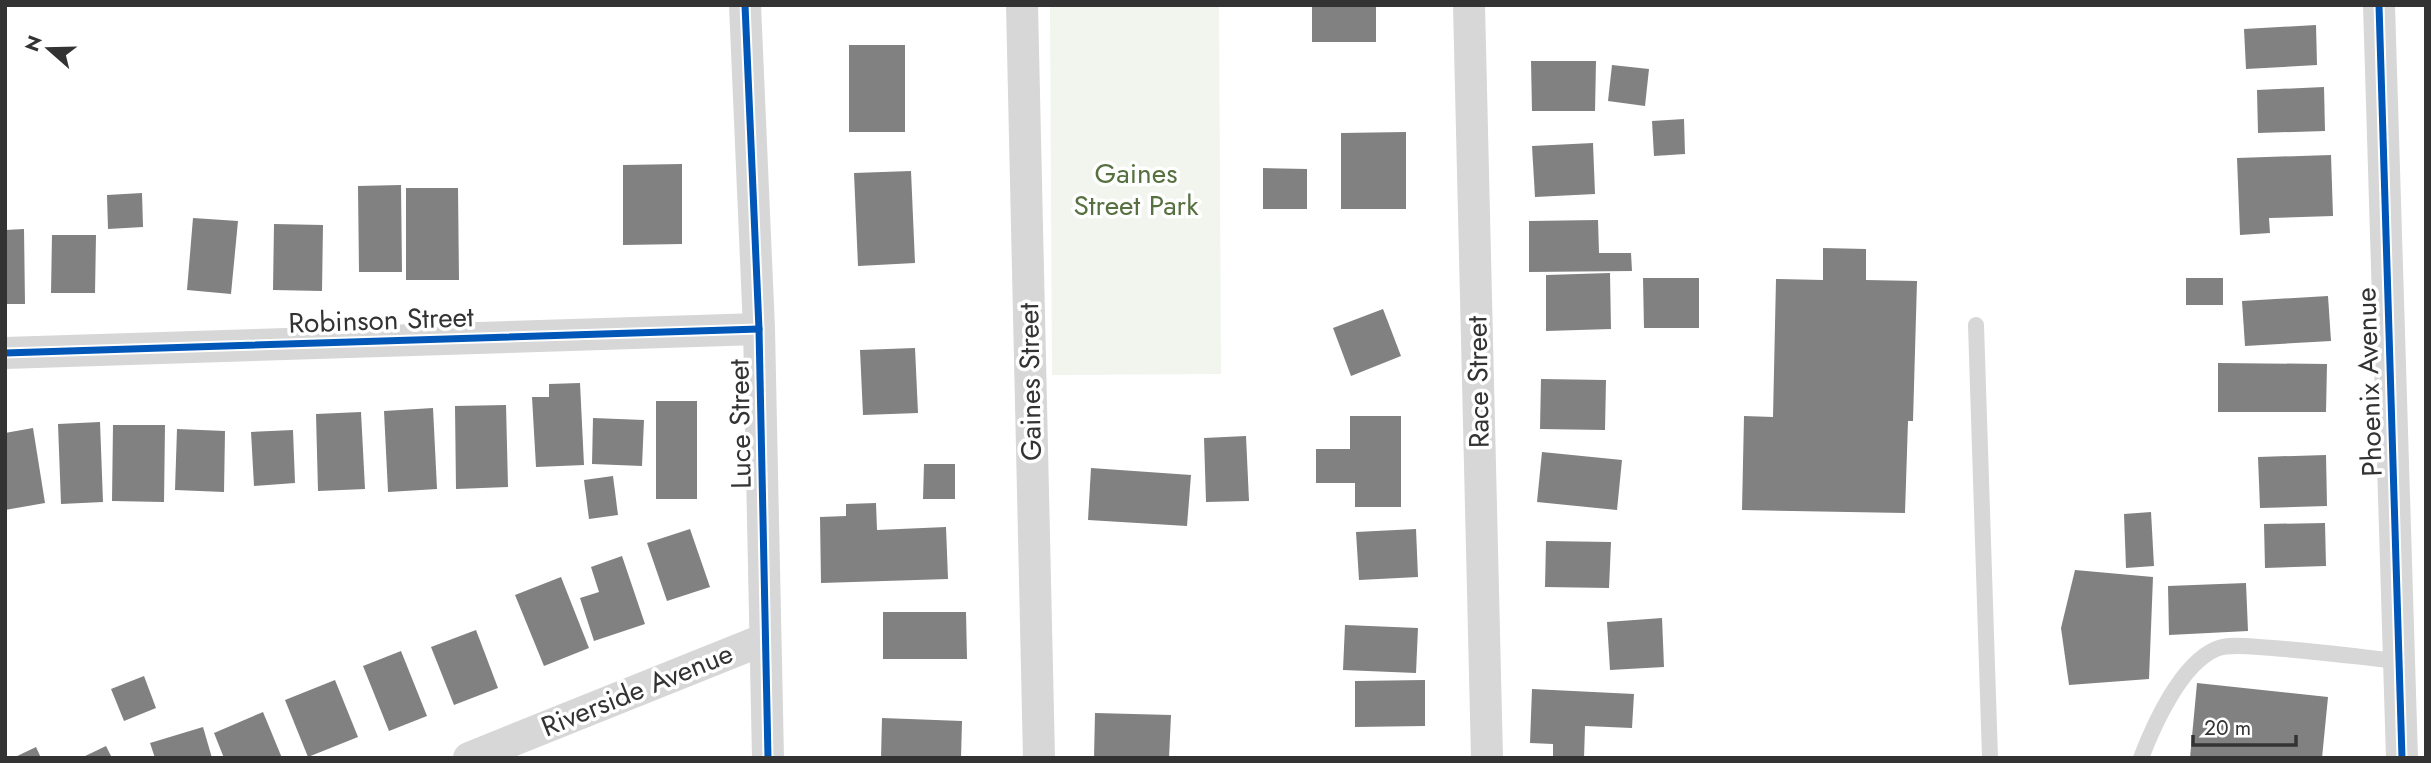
<svg xmlns="http://www.w3.org/2000/svg" width="2431" height="763" font-family="Jost,sans-serif">
  <style>
    .green { fill: #f1f5ed }
    .building { fill: #818181 }
    .lines { fill: none; stroke-linecap: round; stroke-linejoin: round }
    .lane { stroke: #d7d7d7; stroke-width: 16 }
    .street { stroke: #d7d7d7; stroke-width: 32 }
    .cycleway-casing { stroke: #fff; stroke-width: 11 }
    .cycleway { stroke: #0057b8; stroke-width: 7 }
    .labels { text-anchor: middle; dominant-baseline: central; stroke-width: 7; stroke-linejoin: round; paint-order: stroke }
    .park-label { font-size: 28px; fill: #56703f; stroke: #fff }
    .street-label { font-size: 28px; fill: #333; stroke: #fff }
  </style>
  <rect width="100%" height="100%" fill="#fff"/>
  <polygon class="green" points="1050,5 1219,5 1221,374 1052,375"/>
  <g class="building">
    <rect x="1312" y="5" width="64" height="37"/>
    <polygon points="2316,25 2317,65 2246,69 2244,29"/>
    <rect x="849" y="45" width="56" height="87"/>
    <polygon points="1531,61 1596,61 1595,111 1532,111"/>
    <polygon points="1612,65 1649,69 1645,106 1608,101"/>
    <polygon points="2324,87 2325,131 2258,133 2257,90"/>
    <polygon points="1684,119 1685,154 1654,156 1652,121"/>
    <polygon points="1406,132 1406,209 1341,209 1341,133"/>
    <polygon points="1593,143 1595,194 1535,197 1532,146"/>
    <polygon points="2331,155 2333,216 2269,218 2270,233 2240,235 2237,158"/>
    <polygon points="682,164 682,244 623,245 623,165"/>
    <polygon points="1263,168 1307,169 1307,209 1263,209"/>
    <polygon points="911,171 915,263 858,266 854,173"/>
    <polygon points="401,185 402,272 359,272 358,186"/>
    <polygon points="406,188 458,188 459,280 406,280"/>
    <polygon points="142,193 143,227 108,229 107,195"/>
    <polygon points="193,218 238,221 231,294 187,290"/>
    <polygon points="1598,220 1599,253 1631,253 1632,271 1529,272 1529,221"/>
    <polygon points="274,224 323,225 322,291 273,290"/>
    <polygon points="24,229 25,304 5,304 5,230"/>
    <polygon points="52,235 96,235 95,293 51,293"/>
    <polygon points="1823,248 1866,249 1866,280 1917,281 1913,421 1908,421 1905,513 1742,510 1744,416 1773,417 1776,279 1823,280"/>
    <polygon points="1610,273 1611,329 1546,331 1546,275"/>
    <polygon points="1643,278 1699,278 1699,328 1644,328"/>
    <rect x="2186" y="278" width="37" height="27"/>
    <polygon points="2328,296 2331,341 2245,346 2242,301"/>
    <polygon points="1383,309 1401,356 1351,376 1333,328"/>
    <polygon points="915,348 918,413 863,415 860,350"/>
    <polygon points="2218,363 2327,364 2326,412 2218,412"/>
    <polygon points="1541,379 1606,380 1605,430 1540,429"/>
    <polygon points="580,383 584,465 536,467 532,397 549,397 549,384"/>
    <rect x="656" y="401" width="41" height="98"/>
    <polygon points="506,405 508,487 456,489 455,406"/>
    <polygon points="433,408 437,489 388,492 384,411"/>
    <polygon points="361,412 365,489 318,491 316,414"/>
    <polygon points="1350,416 1401,416 1401,507 1355,507 1355,483 1316,483 1316,449 1350,449"/>
    <polygon points="593,418 644,420 642,466 592,464"/>
    <polygon points="100,422 103,502 61,504 58,424"/>
    <polygon points="113,425 165,425 164,502 112,501"/>
    <polygon points="33,428 45,503 5,510 5,433"/>
    <polygon points="177,429 225,431 224,492 175,490"/>
    <polygon points="293,430 295,483 254,486 251,432"/>
    <polygon points="1246,436 1249,501 1206,502 1204,438"/>
    <polygon points="1542,452 1622,460 1617,510 1537,502"/>
    <polygon points="2326,455 2327,506 2260,508 2258,457"/>
    <polygon points="924,464 955,464 955,499 923,499"/>
    <polygon points="1091,468 1191,475 1187,526 1088,520"/>
    <polygon points="613,476 618,515 589,519 584,480"/>
    <polygon points="876,503 877,530 946,527 948,579 821,583 820,517 846,516 846,504"/>
    <polygon points="2151,512 2154,566 2126,568 2124,514"/>
    <polygon points="2325,523 2326,566 2265,568 2264,524"/>
    <polygon points="690,529 710,587 667,601 647,543"/>
    <polygon points="1416,529 1418,577 1359,580 1356,532"/>
    <polygon points="1546,541 1611,542 1609,588 1545,587"/>
    <polygon points="622,556 645,624 594,641 580,598 599,592 591,567"/>
    <polygon points="2075,570 2153,577 2149,679 2069,685 2061,628"/>
    <polygon points="561,577 589,648 544,666 515,595"/>
    <polygon points="2246,583 2248,631 2169,635 2168,586"/>
    <polygon points="883,612 966,612 967,659 883,659"/>
    <polygon points="1662,618 1664,667 1610,670 1607,622"/>
    <polygon points="1345,625 1418,628 1416,673 1343,670"/>
    <polygon points="476,630 498,688 454,705 431,647"/>
    <polygon points="401,651 427,716 389,731 363,666"/>
    <polygon points="144,676 156,708 124,721 111,689"/>
    <polygon points="335,680 358,737 308,757 285,700"/>
    <polygon points="1425,680 1425,726 1355,727 1355,681"/>
    <polygon points="2197,683 2328,697 2322,758 2190,758"/>
    <polygon points="1532,689 1634,694 1632,728 1585,726 1584,758 1553,758 1553,744 1530,743"/>
    <polygon points="263,712 282,758 224,758 214,733"/>
    <polygon points="1095,713 1171,715 1169,758 1094,758"/>
    <polygon points="882,718 962,721 961,758 881,758"/>
    <polygon points="203,727 212,758 155,758 150,743"/>
    <polygon points="106,746 112,758 81,758"/>
    <polygon points="36,747 41,758 13,758"/>
  </g>
  <g class="lines">
    <g class="lane">
      <polyline points="1976,325 1990,758"/>
      <path d="M2141,758C2154,724 2181,664 2216,649C2228,644 2246,646 2259,647C2305,650 2352,656 2398,661"/>
    </g>
    <g class="street">
      <polyline points="745,5 759,329 768,758"/>
      <polyline points="1022,5 1039,758"/>
      <polyline points="1469,5 1487,758"/>
      <polyline points="2379,5 2402,758"/>
      <polyline points="5,353 759,329"/>
      <polyline points="469,758 765,639"/>
    </g>
    <defs>
      <g id="cycleway">
        <polyline points="745,5 759,329 768,758"/>
        <polyline points="2379,5 2402,758"/>
        <polyline points="5,353 759,329"/>
      </g>
    </defs>
    <use href="#cycleway" class="cycleway-casing"/>
    <use href="#cycleway" class="cycleway"/>
  </g>
  <g class="labels">
    <g class="park-label">
      <text x="1136" y="173">Gaines<tspan x="1136" dy="32">Street Park</tspan></text>
    </g>
    <g class="street-label">
      <text transform="translate(381 320) rotate(-2)">Robinson Street</text>
      <text transform="translate(1030 382) rotate(-91)">Gaines Street</text>
      <text transform="translate(1478 382) rotate(-91)">Race Street</text>
      <text transform="translate(2369 382) rotate(-92)">Phoenix Avenue</text>
      <text transform="translate(740 424) rotate(-91)">Luce Street</text>
      <text transform="translate(637 690) rotate(-22)">Riverside Avenue</text>
    </g>
  </g>
  <rect width="2431" height="763" fill="none" stroke="#333333" stroke-width="14"/>
  <g transform="translate(49 49) rotate(290)" stroke="#ffffff" stroke-width="5" paint-order="stroke">
  <path d="M0-5L12 26L0 18L-12 26Z" fill="#333333"/>
  <text y="-10" font-size="19" font-weight="bold" text-anchor="middle" fill="#333333">N</text>
  </g>
  <path d="M2193 735v10h103v-10" fill="none" stroke="#333333" stroke-width="3.5"/>
  <text x="2204" y="735" font-size="21" fill="#333333" stroke="#ffffff" stroke-width="5" paint-order="stroke">20 m</text>
</svg>
